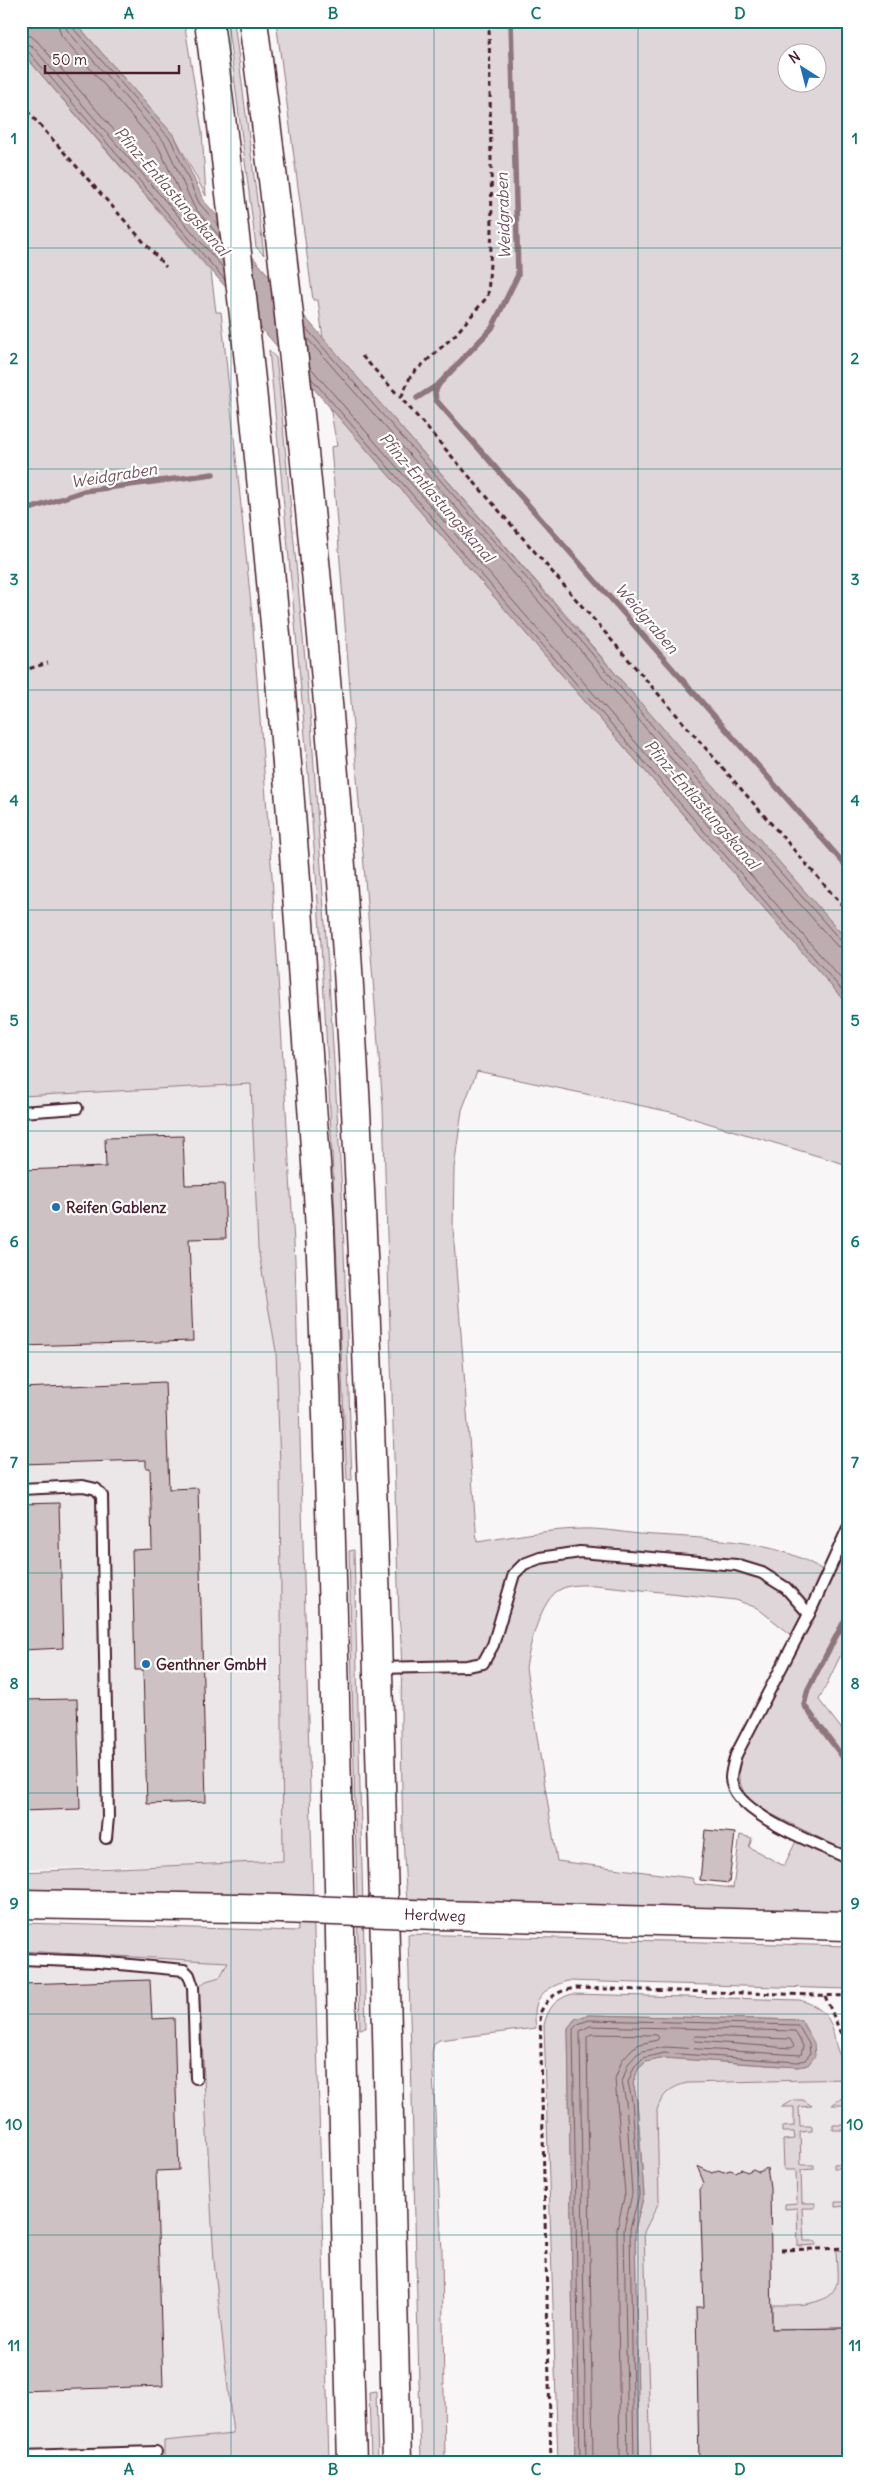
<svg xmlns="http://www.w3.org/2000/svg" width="869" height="2483" font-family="Delius,sans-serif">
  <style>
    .built { fill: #ebe6e8 }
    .green { fill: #ded6d9; stroke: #947a82; fill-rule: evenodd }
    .water { fill: #bdadb0; stroke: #8f747b }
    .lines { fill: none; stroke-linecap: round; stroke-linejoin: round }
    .shore { stroke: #785860; stroke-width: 1 }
    .stream { stroke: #8f747b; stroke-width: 5.5 }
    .building { fill: #cdc1c4; stroke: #4a1f2b }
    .lane-casing { stroke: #4a1f2b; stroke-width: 14 }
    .secondary-casing { stroke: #4a1f2b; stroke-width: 31 }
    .highway-casing { stroke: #4a1f2b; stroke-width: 31 }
    .path { stroke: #4a1f2b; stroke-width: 3; stroke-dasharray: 5 4; stroke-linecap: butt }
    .lane { stroke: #fff; stroke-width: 10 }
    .secondary { stroke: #fff; stroke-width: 28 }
    .highway { stroke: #fff; stroke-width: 28 }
    .secondary-bridge-casing { stroke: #4a1f2b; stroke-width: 31; stroke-linecap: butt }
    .secondary-bridge { stroke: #fff; stroke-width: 28 }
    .grid { fill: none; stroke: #0f766e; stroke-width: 1; stroke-opacity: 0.55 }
    .poi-dot { fill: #1f6fb2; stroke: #fff; stroke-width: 2 }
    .labels { text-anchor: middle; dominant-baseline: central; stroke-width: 4.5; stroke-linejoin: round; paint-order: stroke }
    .poi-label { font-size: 15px; font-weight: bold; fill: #4a1f2b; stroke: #fff; text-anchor: start }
    .street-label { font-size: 15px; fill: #4a1f2b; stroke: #fff }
    .water-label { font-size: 16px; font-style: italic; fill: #72515a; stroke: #fff }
    .neatline { fill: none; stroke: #0f766e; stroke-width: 2 }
    .grid-label { font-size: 16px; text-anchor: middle; font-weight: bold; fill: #0f766e }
  </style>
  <rect width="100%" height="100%" fill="#f8f6f7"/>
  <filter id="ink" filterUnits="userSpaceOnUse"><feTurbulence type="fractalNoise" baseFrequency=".02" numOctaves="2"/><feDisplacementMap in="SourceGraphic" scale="10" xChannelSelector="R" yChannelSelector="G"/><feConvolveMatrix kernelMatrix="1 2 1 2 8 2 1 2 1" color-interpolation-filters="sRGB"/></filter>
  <g filter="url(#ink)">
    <g class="built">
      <polygon points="251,1083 258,1248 276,1351 280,1466 283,1862 21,1869 21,1096"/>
      <polygon points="21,1951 228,1962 220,1977 206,1981 204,2088 212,2186 214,2261 233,2434 164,2441 164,2462 21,2462"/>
      <polygon points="848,2079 848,2462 651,2462 644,2232 659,2202 657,2110 660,2099 668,2091 687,2083"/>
    </g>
    <g class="green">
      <polygon points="74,21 184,21 202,131 206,196 175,137"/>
      <polygon points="227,21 234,21 264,255 256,247"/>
      <path d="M276,21H848V941L684,755L571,621L323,339L318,300H313ZM786,52H816V82H786Z"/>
      <polygon points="21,51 211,272 216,312 221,312 223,330 252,614 272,876 295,1260 329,2462 164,2462 164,2441 233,2434 214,2261 199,1987 206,1981 220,1977 228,1962 21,1951 21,1923 298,1931 296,1899 21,1895 21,1872 283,1861 280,1466 276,1351 258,1248 251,1084 21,1096"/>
      <path d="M269,350L276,358L279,384L311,723L329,981L342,1193L352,1480H347C338,1301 332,1123 321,945C308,747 288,548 269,350Z"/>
      <path d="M330,407L848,1005V1165L671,1112L477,1071L462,1110L454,1168L453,1229L477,1542C511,1537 545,1530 579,1529C599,1528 620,1532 639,1534C695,1538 778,1538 824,1571L848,1521V1640L819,1700L848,1737V1852L761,1809C741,1793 734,1780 742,1755L797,1651L800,1620L793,1636L757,1608L736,1600L595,1585C584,1585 571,1584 561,1589C541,1597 529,1648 526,1668L557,1861L692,1878L695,1884L733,1888L740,1835L752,1838L749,1847L784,1866L796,1841L848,1865V1918L407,1901C402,1843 402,1784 401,1726C401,1689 403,1652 399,1616L383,1107L331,447L337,446Z"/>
      <polygon points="354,1550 366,2028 360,2029 349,1551"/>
      <path d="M408,1934L848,1946V1989L567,1981C540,1990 532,1999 536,2028L439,2040L434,2044L432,2053L442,2252L445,2462H421Z"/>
      <path d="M572,1994L800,2000C848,2015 824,2046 848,2065V2079L687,2083C671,2087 662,2094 657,2110L659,2202L644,2232L651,2462H639L635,2229L644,2195L637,2101L633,2083L638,2069L646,2062L664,2058L798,2067L801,2020L588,2015L575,2019L568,2028L575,2462H558L544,2025C548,2008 555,1999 572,1994Z"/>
      <polygon points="842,2098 848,2098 848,2208 847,2206 835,2207 835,2202 848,2202 847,2168 834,2168 834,2164 846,2163 845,2130 833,2130 833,2125 845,2125 845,2105 832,2105"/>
      <polygon points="793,2100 803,2100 812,2106 799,2107 800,2126 812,2126 812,2131 800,2132 801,2165 814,2165 814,2169 801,2170 802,2203 815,2203 815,2208 802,2208 804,2241 816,2241 816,2245 798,2246 797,2208 785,2209 785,2204 797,2203 796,2170 784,2170 783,2140 795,2139 794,2132 782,2132 782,2127 794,2126 794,2107 781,2107"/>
      <path d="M836,2250L848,2251V2328L772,2329V2305C791,2305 832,2308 837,2282C838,2272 836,2260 836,2250Z"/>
      <polygon points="376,2391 378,2462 371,2462 369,2392"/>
    </g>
    <g class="water">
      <polygon points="21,21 74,21 175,137 204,201 848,941 848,1005 21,51"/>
      <polygon points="588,2015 801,2020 814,2043 815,2056 808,2065 798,2067 664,2058 646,2062 638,2069 633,2083 637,2101 644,2195 635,2229 639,2462 575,2462 568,2028 575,2019"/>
    </g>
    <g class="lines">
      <g class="shore">
        <polyline points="64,21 67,30 165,143 194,207 220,237"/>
        <polyline points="71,21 72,27 171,140 199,203 219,226"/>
        <polyline points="21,35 31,36 37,41 182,209 185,210 186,206 159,148 61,35 57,21"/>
        <polyline points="21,42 32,46 224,269"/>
        <polyline points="21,48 27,50 225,280"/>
        <polyline points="305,327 567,624 680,759 842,942 848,944"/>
        <polyline points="307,338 562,628 675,763 837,946 848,950"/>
        <polyline points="310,367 848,987"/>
        <polyline points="311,378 848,997"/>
        <polygon points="696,2036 790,2039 794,2046 791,2048 696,2041 694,2039"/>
        <polyline points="580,2462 573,2029 578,2024 589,2020 798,2025 809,2044 810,2054 805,2060 798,2062 664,2053 643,2058 634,2067 628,2082 632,2101 639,2195 630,2229 634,2462"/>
        <polyline points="586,2462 580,2031 590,2026 795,2031 803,2046 801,2055 665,2047 643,2051 637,2054 628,2064 622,2082 626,2102 632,2194 624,2229 628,2462"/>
        <polyline points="593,2462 587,2037 591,2034 657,2035 659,2038 657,2040 640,2044 633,2048 622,2060 615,2079 625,2193 617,2229 620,2462"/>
      </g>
      <g class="stream">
        <polyline points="439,384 435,392 436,400 848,868"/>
        <polyline points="417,398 439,384 492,328 518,275 511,21"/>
        <polyline points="21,512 84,491 213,474"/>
        <polyline points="848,1614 808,1689 804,1705 848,1764"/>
      </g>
    </g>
    <g class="building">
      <polygon points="183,1136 185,1185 224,1184 226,1238 189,1239 193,1341 21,1346 21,1170 106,1167 105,1138"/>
      <polygon points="165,1382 169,1489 198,1488 206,1802 147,1804 143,1670 135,1670 132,1550 152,1549 150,1468 146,1468 146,1460 21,1464 21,1388"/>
      <polygon points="59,1503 63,1648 22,1650 21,1504"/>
      <polygon points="77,1699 80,1809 21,1811 21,1700"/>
      <polygon points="705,1830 735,1833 729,1883 700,1880"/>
      <polygon points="150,1980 152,2019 174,2018 176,2090 179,2170 156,2171 163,2386 21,2391 21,1984"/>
      <polygon points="697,2166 712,2173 718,2170 724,2172 730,2170 736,2172 741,2169 747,2172 753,2169 759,2172 767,2168 770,2187 772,2329 848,2328 848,2462 699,2462 696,2307 704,2307 700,2188 704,2183"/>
    </g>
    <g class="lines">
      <defs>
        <g id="lane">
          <polyline points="21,1112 77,1108"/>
          <polyline points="21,1489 83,1486 96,1489 102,1496 108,1817 106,1838"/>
          <path d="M848,1528L809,1614L736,1755C734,1762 731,1771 731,1778C731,1813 820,1845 848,1858"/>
          <polyline points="378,1668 467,1666 483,1663 493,1645 514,1574 524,1564 540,1558 580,1552 736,1565 762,1573 786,1588 809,1614"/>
          <polyline points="21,1959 98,1962 184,1970 189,1975 193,1987 196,2078"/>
          <polyline points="21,2456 156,2452"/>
        </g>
        <g id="secondary">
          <polyline points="21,1904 282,1909"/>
          <polyline points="438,1915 848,1926"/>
        </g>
        <g id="highway">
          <path d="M209,21C251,351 284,681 305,1012C310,1086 317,1159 320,1233C338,1642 340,2052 352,2462"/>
          <path d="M253,21C297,358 333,697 352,1037C379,1511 385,1987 397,2462"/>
        </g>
      </defs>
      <use href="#lane" class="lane-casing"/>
      <use href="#secondary" class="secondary-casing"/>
      <use href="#highway" class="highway-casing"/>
      <g class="path">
        <polyline points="489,21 492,230 488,296 455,335 411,375 401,398 848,912"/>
        <polyline points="21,104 166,267"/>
        <polyline points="362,356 401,398"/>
        <polyline points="21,671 48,663"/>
        <polyline points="825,1996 848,2050"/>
        <polyline points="781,2250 848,2248"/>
        <path d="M551,2462L540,2013C549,1996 557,1991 576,1988L848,1996"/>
      </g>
      <use href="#lane" class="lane"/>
      <use href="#secondary" class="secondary"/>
      <use href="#highway" class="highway"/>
      <defs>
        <polyline id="secondary-bridge" points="282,1909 438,1915"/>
      </defs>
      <use href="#secondary-bridge" class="secondary-bridge-casing"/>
      <use href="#secondary-bridge" class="secondary-bridge"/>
    </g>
  </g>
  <path class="grid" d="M231,21V2462M434,21V2462M638,21V2462M21,248H848M21,469H848M21,690H848M21,910H848M21,1131H848M21,1352H848M21,1573H848M21,1793H848M21,2014H848M21,2235H848"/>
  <g class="poi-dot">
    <circle cx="56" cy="1207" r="5"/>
    <circle cx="146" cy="1664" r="5"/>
  </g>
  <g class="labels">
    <g class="poi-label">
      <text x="66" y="1207">Reifen Gablenz</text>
      <text x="156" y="1664">Genthner GmbH</text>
    </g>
    <g class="street-label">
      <text transform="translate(435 1915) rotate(2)">Herdweg</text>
    </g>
    <g class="water-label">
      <text transform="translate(172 191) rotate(49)">Pfinz-Entlastungskanal</text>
      <text transform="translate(503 216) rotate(-92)">Weidgraben</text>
      <text transform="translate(114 475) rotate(-9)">Weidgraben</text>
      <text transform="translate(437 497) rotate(49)">Pfinz-Entlastungskanal</text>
      <text transform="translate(647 618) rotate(49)">Weidgraben</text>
      <text transform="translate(702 804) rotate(49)">Pfinz-Entlastungskanal</text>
    </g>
  </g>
  <rect width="869" height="2483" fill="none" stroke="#fff" stroke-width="55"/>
  <g transform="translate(802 68) rotate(324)"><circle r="24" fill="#ffffff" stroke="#b7a5aa"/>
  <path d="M0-4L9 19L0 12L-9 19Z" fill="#1f6fb2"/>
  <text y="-8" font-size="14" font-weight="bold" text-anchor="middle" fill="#4a1f2b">N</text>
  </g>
  <path d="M45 65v8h134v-8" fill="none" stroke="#4a1f2b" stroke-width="2.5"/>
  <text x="52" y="65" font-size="15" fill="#4a1f2b" stroke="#ffffff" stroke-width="4" paint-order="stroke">50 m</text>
  <rect x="28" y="28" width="814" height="2428" class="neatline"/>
  <g class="grid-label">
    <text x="129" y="19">A</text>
    <text x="333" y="19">B</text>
    <text x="536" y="19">C</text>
    <text x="740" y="19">D</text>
    <text x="14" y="144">1</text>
    <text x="855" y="144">1</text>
    <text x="14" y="364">2</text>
    <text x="855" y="364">2</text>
    <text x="14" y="585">3</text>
    <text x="855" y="585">3</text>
    <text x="14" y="806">4</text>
    <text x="855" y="806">4</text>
    <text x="14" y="1026">5</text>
    <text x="855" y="1026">5</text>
    <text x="14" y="1247">6</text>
    <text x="855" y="1247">6</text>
    <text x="14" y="1468">7</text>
    <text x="855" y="1468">7</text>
    <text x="14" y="1689">8</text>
    <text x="855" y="1689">8</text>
    <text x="14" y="1909">9</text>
    <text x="855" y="1909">9</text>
    <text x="14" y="2130">10</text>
    <text x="855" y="2130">10</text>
    <text x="14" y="2351">11</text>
    <text x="855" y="2351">11</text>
    <text x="129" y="2475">A</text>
    <text x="333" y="2475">B</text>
    <text x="536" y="2475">C</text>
    <text x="740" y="2475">D</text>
  </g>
</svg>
